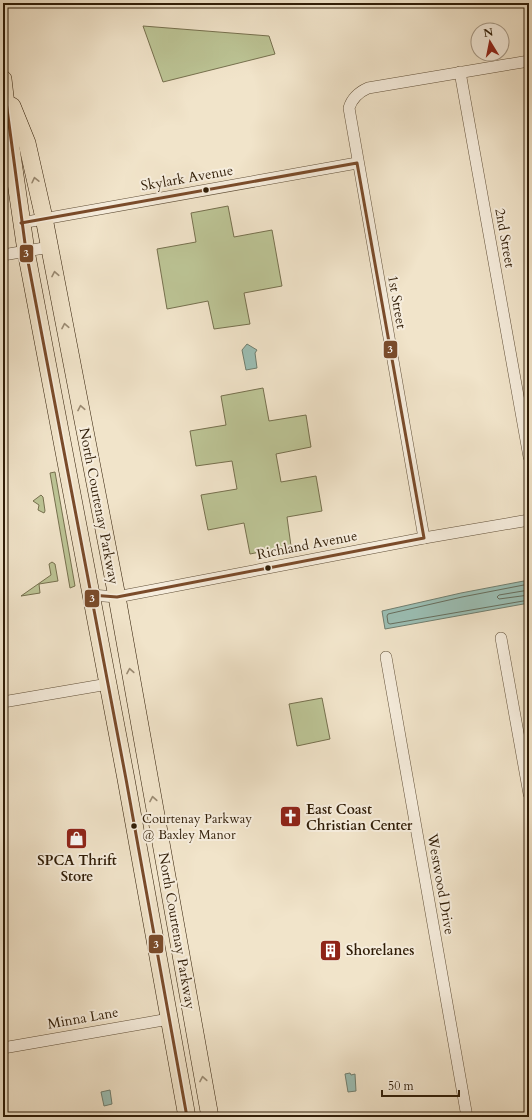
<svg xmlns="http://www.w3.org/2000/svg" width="532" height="1120" viewBox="0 0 532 1120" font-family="Cardo,serif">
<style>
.green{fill:#bcc495;stroke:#76704e}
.water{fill:#9bbfb5;stroke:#707e6f}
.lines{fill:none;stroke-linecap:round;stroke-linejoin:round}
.shore{stroke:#666e5e;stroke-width:1}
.street-casing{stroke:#604f38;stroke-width:12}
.primary-casing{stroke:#301d07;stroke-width:18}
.street{stroke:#f6eddd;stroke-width:11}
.primary{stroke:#f1e4ca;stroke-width:17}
.bus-1-casing{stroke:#f6eddd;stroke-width:6}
.bus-1{stroke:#7a4b2a;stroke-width:3}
.oneway{stroke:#9a8a72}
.bus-dot{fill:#301d07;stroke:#f6eddd;stroke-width:1.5}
.labels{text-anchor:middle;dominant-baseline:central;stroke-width:4;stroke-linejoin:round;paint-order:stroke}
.bus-label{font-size:13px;fill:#301d07;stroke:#f6eddd;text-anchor:start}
.street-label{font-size:14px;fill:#301d07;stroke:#f6eddd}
.poi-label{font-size:14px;font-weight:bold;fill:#301d07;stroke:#f6eddd;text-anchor:start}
.line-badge{stroke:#f6eddd;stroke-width:1.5}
.badge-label{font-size:11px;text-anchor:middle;font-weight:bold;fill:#fff}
</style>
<rect width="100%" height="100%" fill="#f1e4ca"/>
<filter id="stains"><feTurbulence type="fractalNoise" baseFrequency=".005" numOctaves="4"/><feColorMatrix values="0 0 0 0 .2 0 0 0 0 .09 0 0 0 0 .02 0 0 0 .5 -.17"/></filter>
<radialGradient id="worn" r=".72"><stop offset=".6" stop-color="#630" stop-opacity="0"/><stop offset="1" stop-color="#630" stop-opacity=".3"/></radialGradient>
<g class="green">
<polygon points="143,26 269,36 275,54 163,82"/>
<polygon points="228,206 234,237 272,230 282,286 244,293 250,324 214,329 208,301 167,309 157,249 196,242 191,213"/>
<polygon points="263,388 269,421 306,415 311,447 276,454 281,482 316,476 322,511 287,517 291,546 250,554 244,523 208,530 201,495 237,489 232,461 196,466 190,431 226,425 221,396"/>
<polygon points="55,472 75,586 70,588 50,473"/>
<polygon points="41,495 43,497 45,511 44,513 38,510 39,505 33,501"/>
<polygon points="52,562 55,564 58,581 39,584 40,593 21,596 51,575 49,564"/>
<polygon points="322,698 330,739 297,746 289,704"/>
</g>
<g class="water">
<polygon points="247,344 257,350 255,353 257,368 246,370 242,350"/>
<polygon points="529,580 529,603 385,629 382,611 461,593"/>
<polygon points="350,1073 351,1075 355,1074 356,1091 348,1092 345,1074"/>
<polygon points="110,1090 112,1104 104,1106 101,1092"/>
</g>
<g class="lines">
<g class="shore">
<polyline points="529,584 462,597 388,614 387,616 388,623 390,624 529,600"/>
<polyline points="529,590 499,595 497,597 499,599 529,595"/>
</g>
<defs>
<g id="street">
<polyline points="460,72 529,457"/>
<polyline points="21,223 357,163"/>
<polyline points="3,255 50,247"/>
<path d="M424 538 349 108C352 98 359 92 368 88L529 61"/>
<polyline points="91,595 117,597 424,538 529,520"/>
<polyline points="501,638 529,794"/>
<polyline points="386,657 467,1117"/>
<polyline points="3,702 108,684"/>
<polyline points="3,1048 169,1019"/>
</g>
<g id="primary">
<polyline points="3,79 11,148 26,251 126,779 187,1117"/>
<polyline points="12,106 27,143 44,218 117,597 210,1117"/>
</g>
</defs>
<use href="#street" class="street-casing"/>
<use href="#primary" class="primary-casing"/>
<use href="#street" class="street"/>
<use href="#primary" class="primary"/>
<defs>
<g id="bus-1">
<polyline points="3,79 26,251 126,779 187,1117"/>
<polyline points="21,223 357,163 424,538 117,597 91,595"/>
</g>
</defs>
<use href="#bus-1" class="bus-1-casing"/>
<use href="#bus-1" class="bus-1"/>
</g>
<defs><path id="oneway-chevron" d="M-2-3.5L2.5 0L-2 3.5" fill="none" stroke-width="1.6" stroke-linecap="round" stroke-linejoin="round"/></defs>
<g class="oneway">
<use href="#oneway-chevron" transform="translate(35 180) rotate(-103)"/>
<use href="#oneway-chevron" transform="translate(55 274) rotate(-101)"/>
<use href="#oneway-chevron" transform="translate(65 326) rotate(-101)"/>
<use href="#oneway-chevron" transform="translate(81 408) rotate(-101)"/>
<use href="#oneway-chevron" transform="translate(130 671) rotate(-100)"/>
<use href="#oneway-chevron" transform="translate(153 799) rotate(-100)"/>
<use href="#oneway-chevron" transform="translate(203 1079) rotate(-100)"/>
</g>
<defs>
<symbol id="church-square" viewBox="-11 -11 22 22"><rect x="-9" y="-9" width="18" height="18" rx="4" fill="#8f2418" stroke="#f6eddd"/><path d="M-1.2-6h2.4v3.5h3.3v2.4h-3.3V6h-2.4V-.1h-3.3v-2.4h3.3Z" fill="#fff"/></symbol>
<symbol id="shop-square" viewBox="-11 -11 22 22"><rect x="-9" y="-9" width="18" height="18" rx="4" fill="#8f2418" stroke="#f6eddd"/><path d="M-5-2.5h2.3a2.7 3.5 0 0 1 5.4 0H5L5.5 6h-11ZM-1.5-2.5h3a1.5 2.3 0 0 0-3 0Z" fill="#fff"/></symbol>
<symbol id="building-square" viewBox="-11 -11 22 22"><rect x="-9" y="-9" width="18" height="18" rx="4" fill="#8f2418" stroke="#f6eddd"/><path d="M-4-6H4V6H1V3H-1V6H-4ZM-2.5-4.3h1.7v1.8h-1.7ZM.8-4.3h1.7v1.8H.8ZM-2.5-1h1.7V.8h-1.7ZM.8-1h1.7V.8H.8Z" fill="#fff"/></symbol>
</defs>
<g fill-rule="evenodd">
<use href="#church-square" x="278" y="804" width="25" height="25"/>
<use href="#shop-square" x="64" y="826" width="25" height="25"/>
<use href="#building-square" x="318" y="938" width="25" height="25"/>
</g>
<g class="bus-dot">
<circle cx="206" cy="190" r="3.5"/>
<circle cx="268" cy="568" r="3.5"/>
<circle cx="134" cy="826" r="3.5"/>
</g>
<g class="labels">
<g class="bus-label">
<text x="142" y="819">Courtenay Parkway<tspan x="142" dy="16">@ Baxley Manor</tspan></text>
</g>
<g class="street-label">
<text transform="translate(187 178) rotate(-10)">Skylark Avenue</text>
<text transform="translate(505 238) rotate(80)">2nd Street</text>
<text transform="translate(397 302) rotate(80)">1st Street</text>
<text transform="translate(99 506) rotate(79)">North Courtenay Parkway</text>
<text transform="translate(307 545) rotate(-11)">Richland Avenue</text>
<text transform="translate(441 884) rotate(80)">Westwood Drive</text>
<text transform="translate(177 931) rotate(80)">North Courtenay Parkway</text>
<text transform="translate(83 1018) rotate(-10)">Minna Lane</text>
</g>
<g class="poi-label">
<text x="306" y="809">East Coast<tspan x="306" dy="16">Christian Center</tspan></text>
<text x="77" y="860" text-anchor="middle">SPCA Thrift<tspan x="77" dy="16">Store</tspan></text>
<text x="346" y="950">Shorelanes</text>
</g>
</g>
<g class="line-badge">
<rect x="19" y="244" width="15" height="19" rx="4" fill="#7a4b2a"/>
<rect x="383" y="340" width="15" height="19" rx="4" fill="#7a4b2a"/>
<rect x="84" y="589" width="16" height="19" rx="4" fill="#7a4b2a"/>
<rect x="148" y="934" width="16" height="20" rx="4" fill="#7a4b2a"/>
</g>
<g class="badge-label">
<text x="26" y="257">3</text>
<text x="390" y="353">3</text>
<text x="92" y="602">3</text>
<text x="156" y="948">3</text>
</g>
<rect width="532" height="1120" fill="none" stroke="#f1e4ca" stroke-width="16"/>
<rect x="4" y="4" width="524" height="1112" fill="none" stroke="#301d07" stroke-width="2"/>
<rect x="8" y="8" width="516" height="1104" fill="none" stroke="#301d07"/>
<g transform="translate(490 42) rotate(350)"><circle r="19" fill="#f6eddd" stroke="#a79a87"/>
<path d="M0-3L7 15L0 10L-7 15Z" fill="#8f2418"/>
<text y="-6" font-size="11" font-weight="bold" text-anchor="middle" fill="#301d07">N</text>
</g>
<path d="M382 1090v6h77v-6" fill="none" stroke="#301d07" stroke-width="2"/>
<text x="388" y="1090" font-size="12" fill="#301d07" stroke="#f6eddd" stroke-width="3" paint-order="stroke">50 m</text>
<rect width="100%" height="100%" filter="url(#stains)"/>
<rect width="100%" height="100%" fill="url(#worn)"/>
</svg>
